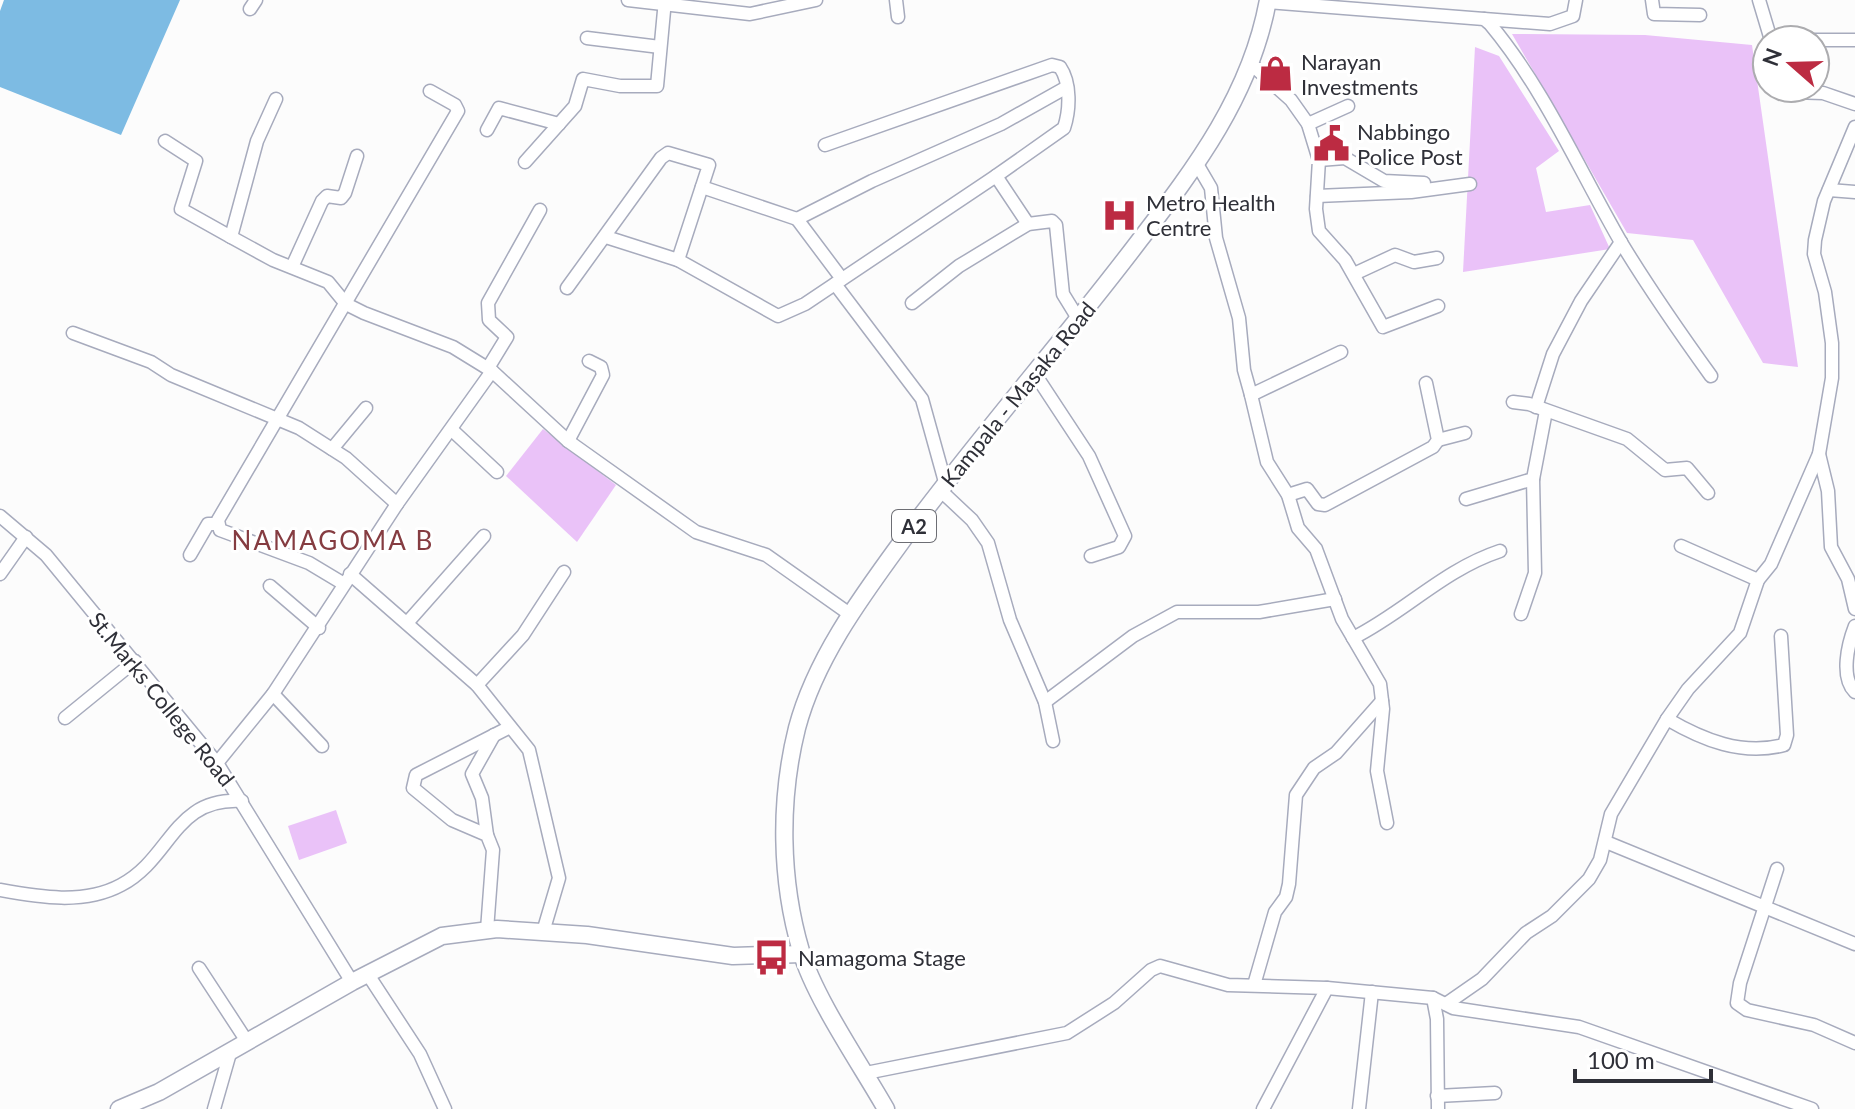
<svg xmlns="http://www.w3.org/2000/svg" width="1855" height="1109" viewBox="0 0 1855 1109" font-family="Lato,sans-serif">
<style>
.green{fill:#eac2f8}
.water{fill:#7dbbe3}
.lines{fill:none;stroke-linecap:round;stroke-linejoin:round}
.minor-casing{stroke:#a7abbd;stroke-width:15}
.major-casing{stroke:#a7abbd;stroke-width:19}
.minor{stroke:#fff;stroke-width:12}
.major{stroke:#fff;stroke-width:16}
.labels{text-anchor:middle;dominant-baseline:central;stroke-width:6;stroke-linejoin:round;paint-order:stroke}
.shield{fill:#fff;stroke:#6d6e74;stroke-width:2}
.shield-label{font-size:20px;font-weight:bold;fill:#2f3038}
.poi-label{font-size:22px;fill:#2f3038;stroke:#fff;text-anchor:start}
.street-label{font-size:22px;fill:#2f3038;stroke:#fff}
.quarter-label{font-size:26px;letter-spacing:2px;fill:#853c41;stroke:#fff}
</style>
<rect width="100%" height="100%" fill="#fcfcfc"/>
<g class="green">
<polygon points="1512,34 1645,35 1752,45 1798,367 1763,363 1693,240 1627,233"/>
<polygon points="1475,47 1499,56 1559,151 1536,168 1546,212 1590,205 1610,249 1463,272"/>
<polygon points="543,429 616,485 577,542 506,476"/>
<polygon points="336,810 347,843 299,860 288,826"/>
</g>
<polygon class="water" points="4,0 180,0 121,135 0,87 0,11"/>
<g class="lines">
<defs>
<g id="minor">
<polyline points="628,0 750,14 816,0"/>
<polyline points="896,0 898,17"/>
<polyline points="1652,0 1654,14 1700,15"/>
<polyline points="1759,0 1771,40"/>
<path d="M1268 2 1484 19 1490 24C1545 90 1579 170 1622 244 1650 290 1680 333 1711 376"/>
<polyline points="250,9 256,0"/>
<polyline points="1484,19 1550,24 1573,16 1576,0"/>
<polyline points="587,38 660,47"/>
<polyline points="1802,40 1855,40"/>
<polyline points="1250,63 1291,100 1308,124 1319,160 1316,209 1319,231 1345,260 1383,327 1438,306"/>
<polyline points="1790,88 1792,92 1823,93 1855,104"/>
<polyline points="276,99 257,141 231,237 273,260 328,282 346,304 364,313 453,347 492,371 568,441 696,532 766,555 851,615"/>
<polyline points="1308,124 1348,106"/>
<polyline points="487,130 499,108 559,124"/>
<polyline points="165,141 196,161 181,209 231,237"/>
<path d="M825 145 1052 65 1060 67C1071 83 1070 110 1064 128L996 176"/>
<polyline points="1319,160 1345,158 1384,181 1424,183"/>
<polyline points="525,162 575,106 583,79 620,86 657,86 665,0"/>
<polyline points="1197,164 1211,188 1216,238 1239,318 1244,370 1251,395 1341,352"/>
<polyline points="702,187 797,219"/>
<polyline points="1829,190 1855,192"/>
<polyline points="1317,196 1411,192 1470,184"/>
<polyline points="606,237 678,260 778,316 805,304 996,176 1028,224"/>
<polyline points="292,267 322,201 327,196 341,198 345,193 357,156"/>
<polyline points="1354,274 1395,255 1414,262 1437,258"/>
<polyline points="842,279 797,219 872,181 1001,124 1067,87"/>
<polyline points="835,284 922,399 945,482"/>
<polyline points="567,288 661,158 668,153 709,165 678,260"/>
<polyline points="912,303 959,266 1028,224 1052,221 1056,225 1063,294 1079,320"/>
<polyline points="73,333 151,362 171,375 299,428 346,458 397,504"/>
<polyline points="488,368 507,337 489,320 488,303 540,210"/>
<polyline points="1035,374 1089,456 1125,536 1119,547 1091,556"/>
<polyline points="1251,395 1267,462 1288,495 1298,528 1316,549 1342,619 1380,684 1383,709 1377,771 1387,823"/>
<polyline points="1513,402 1529,404 1627,439 1665,470 1687,468 1708,493"/>
<polyline points="1536,407 1553,354 1581,301 1621,242"/>
<polyline points="452,430 497,472"/>
<polyline points="1438,440 1465,433"/>
<polyline points="568,441 603,375 601,367 589,361"/>
<polyline points="332,449 366,408"/>
<polyline points="1819,454 1828,491 1831,547 1848,579 1855,609"/>
<polyline points="940,490 972,520 988,543 1010,620 1045,702 1053,741"/>
<polyline points="1288,495 1307,489 1318,504 1325,505 1433,447 1438,440 1426,383"/>
<polyline points="1466,499 1533,479 1546,411"/>
<polyline points="0,516 46,555 217,763 352,982"/>
<polyline points="1681,546 1758,580"/>
<polyline points="190,555 208,524 217,524"/>
<polyline points="0,574 26,537"/>
<polyline points="350,574 477,685 529,750 559,878 543,932"/>
<polyline points="344,584 309,563 220,530 218,520 458,111 455,105 430,91"/>
<polyline points="270,586 319,628"/>
<polyline points="1521,614 1535,573 1533,479"/>
<polyline points="407,623 484,536"/>
<path d="M1855 626C1848 644 1840 677 1855 692"/>
<path d="M1353 638C1405 612 1443 570 1500 551"/>
<polyline points="477,685 523,635 564,572"/>
<polyline points="273,694 322,746"/>
<polyline points="1045,702 1133,636 1177,612 1259,612 1335,599"/>
<polyline points="65,718 135,661"/>
<path d="M1667 719C1703 740 1742 756 1784 745L1787 735 1781 636"/>
<polyline points="217,763 273,694 397,504 492,371"/>
<polyline points="487,835 482,798 472,774 494,735"/>
<polyline points="1606,842 1855,944"/>
<polyline points="1777,869 1740,983 1737,1003 1747,1010 1814,1025 1855,1043"/>
<path d="M0 890C39 897 84 905 121 885 172 858 173 797 242 801"/>
<polyline points="487,930 493,850 487,835 452,820 413,788 416,775 510,727"/>
<polyline points="199,968 248,1043"/>
<polyline points="367,973 420,1054 445,1109"/>
<polyline points="1254,985 1275,912 1286,897 1289,884 1296,795 1314,768 1336,753 1382,701"/>
<polyline points="1433,998 1437,1019 1438,1109"/>
<polyline points="1446,1004 1482,979 1526,933 1552,916 1589,879 1600,860 1611,814 1667,719 1688,689 1740,633 1758,580 1771,564 1819,454 1832,378 1832,343 1825,292 1814,254 1815,240 1824,201 1855,127"/>
<polyline points="866,1073 1067,1033 1114,1003 1151,970 1160,966 1228,985 1327,988 1433,998 1453,1008 1579,1027 1812,1109"/>
<polyline points="1437,1096 1495,1093"/>
<polyline points="214,1109 230,1053"/>
<polyline points="1263,1109 1327,988"/>
<polyline points="1359,1109 1372,992"/>
</g>
<g id="major">
<polyline points="119,1109 159,1092 352,982 442,936 497,929 587,935 733,956 802,954"/>
<path d="M886 1109C861 1065 814 997 801 951 780 880 779 800 797 728 816 656 865 592 908 533 982 433 1064 340 1139 241 1196 167 1251 94 1268 0"/>
</g>
</defs>
<use href="#minor" class="minor-casing"/>
<use href="#major" class="major-casing"/>
<use href="#minor" class="minor"/>
<use href="#major" class="major"/>
</g>
<defs>
<symbol id="shop-bare" viewBox="-9 -9 18 18"><path d="M-5-2.5h2.3a2.7 3.5 0 0 1 5.4 0H5L5.5 6h-11ZM-1.5-2.5h3a1.5 2.3 0 0 0-3 0Z" fill="#bc2b42" stroke="#fff" stroke-width="2.5" paint-order="stroke"/></symbol>
<symbol id="civic-bare" viewBox="-9 -9 18 18"><path d="M-.6-6.5H3V-4.5H.6V-3L4-1V1h2V6H-6V1h2V-1L-.6-3ZM-1.2 2.5V6h2.4V2.5Z" fill="#bc2b42" stroke="#fff" stroke-width="2.5" paint-order="stroke"/></symbol>
<symbol id="hospital-bare" viewBox="-9 -9 18 18"><path d="M-5-5h3v3.5h4V-5h3V5h-3V1.5h-4V5h-3Z" fill="#bc2b42" stroke="#fff" stroke-width="2.5" paint-order="stroke"/></symbol>
<symbol id="bus-bare" viewBox="-9 -9 18 18"><path d="M-5-6H5V4H4V6H2V4H-2V6H-4V4H-5ZM-3.5-4V0h7V-4ZM-3.5 1.2v1.5H-2V1.2ZM2 1.2v1.5H3.5V1.2Z" fill="#bc2b42" stroke="#fff" stroke-width="2.5" paint-order="stroke"/></symbol>
</defs>
<g fill-rule="evenodd">
<use href="#shop-bare" x="1250" y="48" width="51" height="51"/>
<use href="#civic-bare" x="1306" y="118" width="51" height="51"/>
<use href="#hospital-bare" x="1094" y="190" width="51" height="51"/>
<use href="#bus-bare" x="746" y="932" width="51" height="51"/>
</g>
<g class="labels">
<rect class="shield" x="892" y="510" width="44" height="32" rx="6"/>
<g class="shield-label">
<text x="914" y="526">A2</text>
</g>
<g class="poi-label">
<text x="1301" y="61">Narayan<tspan x="1301" dy="25">Investments</tspan></text>
<text x="1357" y="131">Nabbingo<tspan x="1357" dy="25">Police Post</tspan></text>
<text x="1146" y="202">Metro Health<tspan x="1146" dy="25">Centre</tspan></text>
<text x="798" y="957">Namagoma Stage</text>
</g>
<g class="street-label">
<text transform="translate(1018 394) rotate(-51)">Kampala - Masaka Road</text>
<text transform="translate(162 699) rotate(51)">St.Marks College Road</text>
</g>
<g class="quarter-label">
<text x="333" y="540">NAMAGOMA B</text>
</g>
</g>
<g transform="translate(1791 64) rotate(290)"><circle r="38" fill="#ffffff" stroke="#acacaf" stroke-width="2"/>
<path d="M0-6L14 30L0 20L-14 30Z" fill="#bc2b42"/>
<text y="-12" font-size="22" font-weight="bold" text-anchor="middle" fill="#2f3038">N</text>
</g>
<path d="M1575 1069v12h136v-12" fill="none" stroke="#2f3038" stroke-width="4"/>
<text x="1587" y="1069" font-size="24" fill="#2f3038" stroke="#ffffff" stroke-width="6" paint-order="stroke">100 m</text>
</svg>
